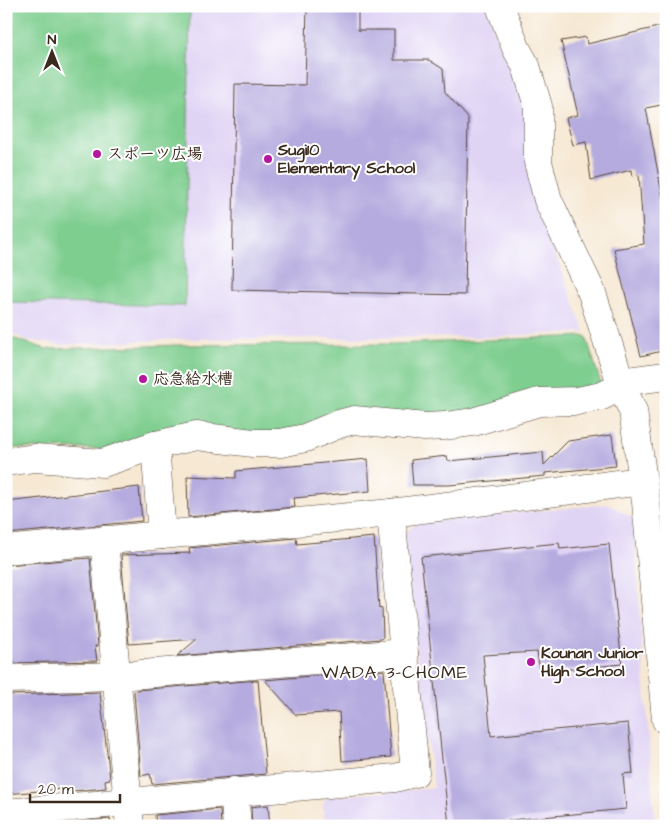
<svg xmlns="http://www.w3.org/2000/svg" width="672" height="832" viewBox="0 0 672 832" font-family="'Architects Daughter','Klee One',sans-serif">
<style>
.built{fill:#e0d4f4}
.green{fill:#7ece8f;stroke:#5c7c56}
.building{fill:#b5abdf}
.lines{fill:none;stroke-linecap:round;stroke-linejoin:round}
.minor-casing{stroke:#574639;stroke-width:29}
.minor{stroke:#fff;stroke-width:28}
.poi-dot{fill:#b5179e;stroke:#fff;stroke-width:2}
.labels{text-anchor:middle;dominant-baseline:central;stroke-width:4;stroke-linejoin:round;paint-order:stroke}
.poi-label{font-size:16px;font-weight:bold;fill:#3b2a1e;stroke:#fff;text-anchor:start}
.neighbourhood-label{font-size:18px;letter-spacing:1px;fill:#3b2a1e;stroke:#fff}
</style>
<rect width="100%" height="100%" fill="#fff"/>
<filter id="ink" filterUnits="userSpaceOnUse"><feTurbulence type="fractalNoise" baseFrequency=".02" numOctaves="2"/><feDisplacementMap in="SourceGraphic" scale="10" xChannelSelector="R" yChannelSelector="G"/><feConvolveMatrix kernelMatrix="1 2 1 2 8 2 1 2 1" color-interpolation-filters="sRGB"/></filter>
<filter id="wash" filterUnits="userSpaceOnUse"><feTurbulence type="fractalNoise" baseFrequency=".0096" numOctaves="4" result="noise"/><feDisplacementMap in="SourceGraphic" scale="20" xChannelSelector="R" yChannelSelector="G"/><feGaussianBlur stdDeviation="1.12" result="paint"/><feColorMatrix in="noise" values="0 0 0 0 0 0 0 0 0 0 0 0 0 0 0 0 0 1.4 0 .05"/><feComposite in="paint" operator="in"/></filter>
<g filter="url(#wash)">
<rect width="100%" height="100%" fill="#f6e8d3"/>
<g class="built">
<polygon points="6,6 489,6 491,22 502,49 517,74 524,99 531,191 585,332 491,337 179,339 61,345 27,340 6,331"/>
<polygon points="608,504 633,518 655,826 325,826 323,806 326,797 434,788 402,536 417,523"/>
</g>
<g class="green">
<polygon points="6,6 190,6 185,306 6,302"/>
<polygon points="6,336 46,349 179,345 393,344 586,336 601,384 458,416 103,449 6,448"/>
</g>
<g id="blocks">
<g class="building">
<polygon points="307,6 358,6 358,30 394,30 394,60 429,60 443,69 445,92 468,118 465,295 232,290 235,84 305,85"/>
<polygon points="666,25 666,104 646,108 665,211 666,350 641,356 614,249 644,244 639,175 632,176 631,170 591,180 586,142 573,145 566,118 578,115 561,41 586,37 587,44"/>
<polygon points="612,435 616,466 545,473 545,476 449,485 413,485 411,460 447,456 448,461 543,452 544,465 568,441"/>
<polygon points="368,459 370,491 294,498 295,507 188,517 187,476 236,478 236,471"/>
<polygon points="139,487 142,521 6,534 6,502"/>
<polygon points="374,537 379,609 382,608 383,637 381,639 177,656 197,639 129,644 121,555 190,553 189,548 296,538 297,544"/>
<polygon points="559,543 560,549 609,544 622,664 540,672 537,652 483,655 491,736 628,723 633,773 623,774 626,809 449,826 421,557"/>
<polygon points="90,558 98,646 95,646 97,661 8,663 6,565"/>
<polygon points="384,670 391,757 342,761 339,712 296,715 265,680"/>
<polygon points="258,680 266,774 152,784 150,774 141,776 134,692 136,690"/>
<polygon points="100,692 110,779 105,780 106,788 73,791 73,788 6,794 6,697 10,697 10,695"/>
<polygon points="268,805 270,826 252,826 251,807"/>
<polygon points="220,809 221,826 156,826 155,815"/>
<polygon points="110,819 111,826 78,826 77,822"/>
</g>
</g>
</g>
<g filter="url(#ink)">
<use href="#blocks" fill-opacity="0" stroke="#574639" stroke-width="1"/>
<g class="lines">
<defs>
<g id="minor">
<polyline points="500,6 516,48 526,66 538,106 538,162 548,200 592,293 622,387 633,411 646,502 666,720"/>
<polyline points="155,445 162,535"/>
<polyline points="6,462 35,458 103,463 152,446 196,436 253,443 281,443 305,438 339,424 354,420 425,427 445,426 473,422 539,402 577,401 602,396 635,380 666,376"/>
<polyline points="104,540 130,826"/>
<polyline points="6,550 391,513 642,481"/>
<polyline points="6,679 118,676 404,653"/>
<polyline points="234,791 237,826"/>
<polyline points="6,813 395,778 415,773 391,513"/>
</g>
</defs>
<use href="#minor" class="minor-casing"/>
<use href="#minor" class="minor"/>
</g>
</g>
<g class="poi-dot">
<circle cx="97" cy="154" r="5"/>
<circle cx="268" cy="159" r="5"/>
<circle cx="143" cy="379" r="5"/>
<circle cx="531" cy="662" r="5"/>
</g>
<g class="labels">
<g class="poi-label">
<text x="278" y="150">Sugi10<tspan x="278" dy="18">Elementary School</tspan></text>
<text x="107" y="154">スポーツ広場</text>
<text x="153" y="379">応急給水槽</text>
<text x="541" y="653">Kounan Junior<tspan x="541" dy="18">High School</tspan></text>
</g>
<g class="neighbourhood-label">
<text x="395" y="672">WADA 3-CHOME</text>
</g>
</g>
<rect width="672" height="832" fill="none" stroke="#fff" stroke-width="25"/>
<g transform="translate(52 52)" stroke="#ffffff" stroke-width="4" paint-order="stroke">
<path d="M0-4L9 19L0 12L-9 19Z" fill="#3b2a1e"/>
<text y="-8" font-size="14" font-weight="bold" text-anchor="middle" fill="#3b2a1e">N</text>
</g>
<path d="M30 794v8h90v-8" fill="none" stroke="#3b2a1e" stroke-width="2.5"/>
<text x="38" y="794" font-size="15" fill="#3b2a1e" stroke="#ffffff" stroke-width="4" paint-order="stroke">20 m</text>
</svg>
